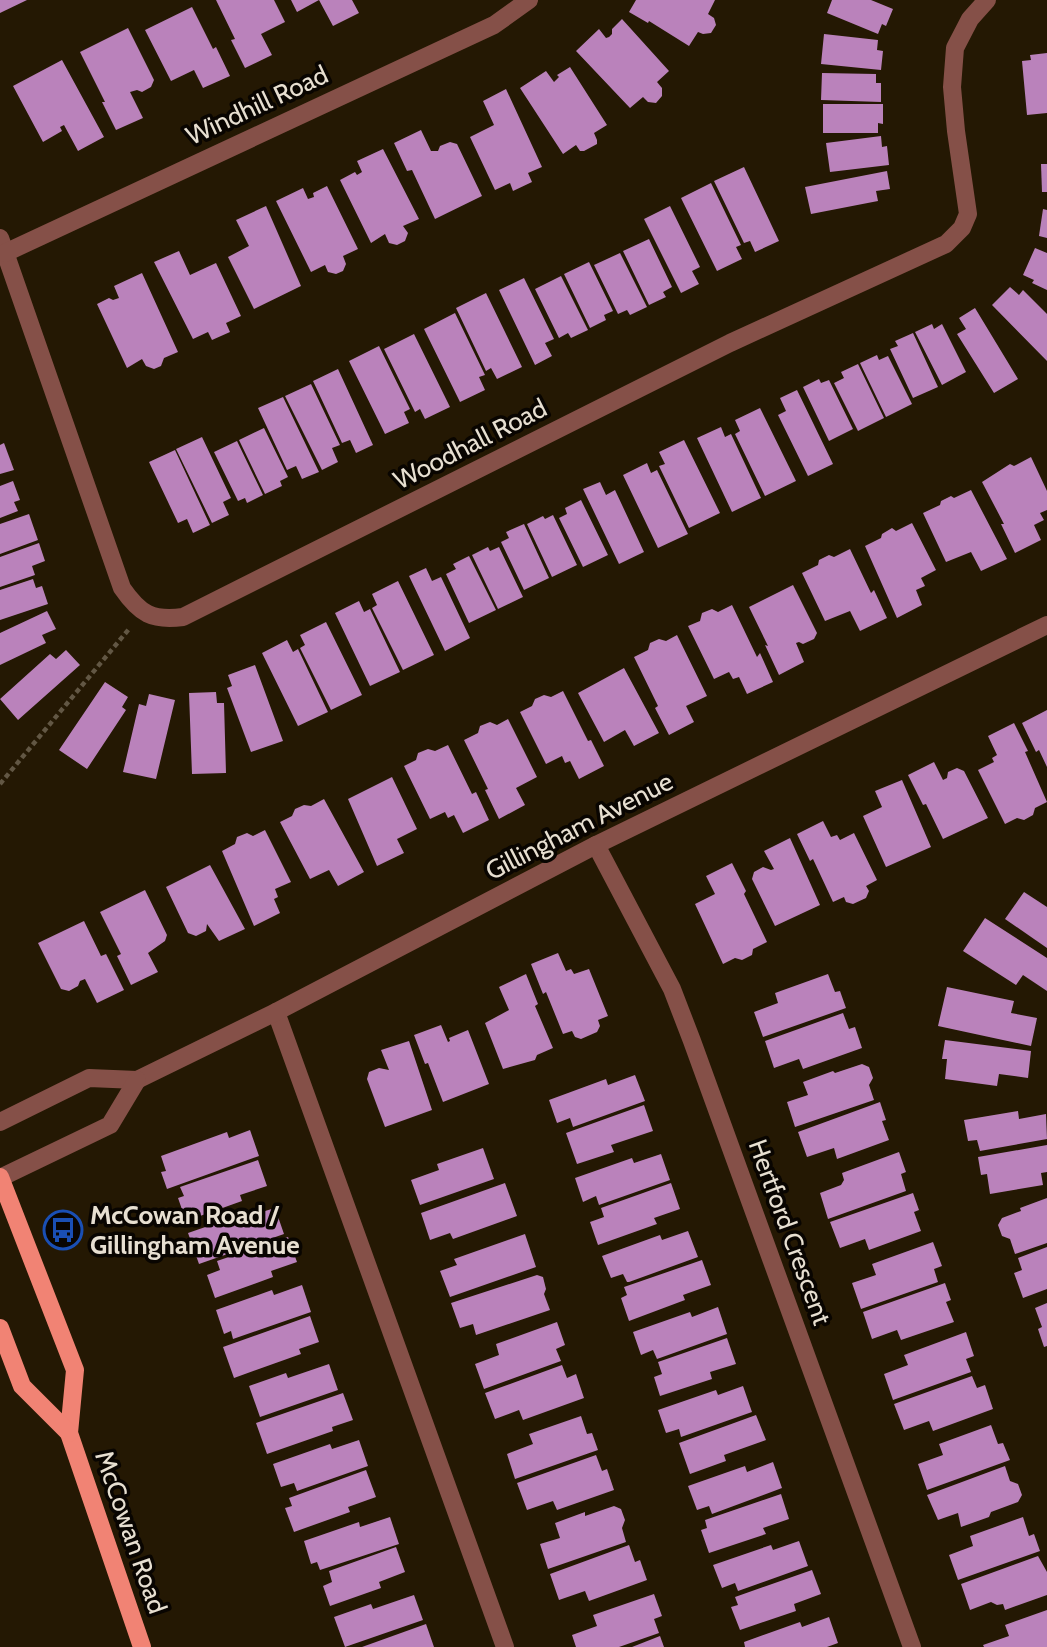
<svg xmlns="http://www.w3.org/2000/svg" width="1047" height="1647" viewBox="0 0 1047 1647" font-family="Cabin,sans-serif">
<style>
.building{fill:#ba82bb}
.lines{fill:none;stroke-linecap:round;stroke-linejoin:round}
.path{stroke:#625744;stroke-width:4.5;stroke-dasharray:5 3.5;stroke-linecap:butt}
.minor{stroke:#855048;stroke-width:18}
.major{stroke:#f18374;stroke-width:18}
.labels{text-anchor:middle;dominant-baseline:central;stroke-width:7;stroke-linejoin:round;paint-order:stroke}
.street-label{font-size:26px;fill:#e7dfd1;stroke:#090501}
.poi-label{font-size:26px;font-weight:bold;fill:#e7dfd1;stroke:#090501;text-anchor:start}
</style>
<rect width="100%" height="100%" fill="#241803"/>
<g class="building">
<polygon points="0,0 27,0 0,13"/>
<polygon points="216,0 274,0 285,22 261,34 272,55 245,68 231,40 235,39"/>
<polygon points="291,0 352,0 359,13 333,26 319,0 297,12"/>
<polygon points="636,0 715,0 708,14 714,18 716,25 711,33 703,34 698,32 689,46 649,21 648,23 629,12"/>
<polygon points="832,0 871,0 893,9 886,26 882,24 878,34 827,13"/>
<polygon points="192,7 213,49 216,47 230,76 203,88 194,70 171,81 145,30"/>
<polygon points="622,19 669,71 657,82 662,88 662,96 656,103 648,102 643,97 630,108 576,51 599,29 606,38 609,37 612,34 612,29"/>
<polygon points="128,28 154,80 151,87 142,92 137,90 130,92 143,118 116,130 102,102 105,102 80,52"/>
<polygon points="824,34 878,40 877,50 883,51 881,70 821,64"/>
<polygon points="1047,53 1047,113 1027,115 1022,61 1031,60 1030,55"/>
<polygon points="62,60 104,137 78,151 64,125 60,127 62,131 43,142 13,86"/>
<polygon points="570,67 607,125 594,133 597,140 597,144 584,151 580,151 576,145 563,154 520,88 546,71 554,82 559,77 557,75"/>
<polygon points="822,73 876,74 876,83 881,83 881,102 821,100"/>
<polygon points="506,89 542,167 528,173 532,182 513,191 510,183 495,190 470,137 494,125 483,101"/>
<polygon points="823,104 883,104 883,124 878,123 878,133 823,133"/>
<polygon points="421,130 431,151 438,151 440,146 450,142 457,144 482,196 435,219 412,170 407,171 394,143"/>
<polygon points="881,136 882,147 887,146 889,165 830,172 826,143"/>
<polygon points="383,149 419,219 403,226 408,233 405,241 397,245 389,243 385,234 371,243 340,180 355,172 357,175 362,172 357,161"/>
<polygon points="1041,164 1047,164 1047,192 1042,192"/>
<polygon points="744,167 779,241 755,252 750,241 744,243 714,181"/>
<polygon points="887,171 890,189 876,191 878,201 811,214 805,187"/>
<polygon points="711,183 741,245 736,247 742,259 717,271 681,198"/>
<polygon points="327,186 358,249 343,256 346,264 343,271 336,274 328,272 325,265 311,272 276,201 303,188 308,199 314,197 313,193"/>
<polygon points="266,206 301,286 254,309 228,257 249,246 236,220"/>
<polygon points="670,206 700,267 692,271 699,284 681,293 644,219"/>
<polygon points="1043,209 1047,210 1047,238 1039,236"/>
<polygon points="649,239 672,287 663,292 666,297 649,305 623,251"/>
<polygon points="1035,248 1047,253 1047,290 1032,283 1034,280 1023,275"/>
<polygon points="179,251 190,275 216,263 241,316 226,323 230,332 212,340 208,332 193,339 154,262"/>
<polygon points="620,253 647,307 630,315 627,310 618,314 594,265"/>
<polygon points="589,262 613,311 604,315 606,320 590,328 564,274"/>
<polygon points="142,273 178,352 164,358 161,366 154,369 146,366 142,359 127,368 97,304 109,298 113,300 119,298 114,286"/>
<polygon points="561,276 588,330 571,338 568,333 559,338 535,289"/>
<polygon points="524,278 554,339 545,343 552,356 535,365 499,290"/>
<polygon points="1010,287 1019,295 1023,290 1047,314 1047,361 992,305"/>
<polygon points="486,293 522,367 497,379 491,368 486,371 456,308"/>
<polygon points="975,308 1018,379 994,393 957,334 966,329 959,318"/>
<polygon points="455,313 485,375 479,377 485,390 460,402 424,329"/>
<polygon points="932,324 934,329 942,324 966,372 942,385 915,332"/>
<polygon points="913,333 938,387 913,398 890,349 898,346 895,341"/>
<polygon points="414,334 450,407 425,419 420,409 415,412 384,349"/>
<polygon points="379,346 410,409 404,412 409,423 385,434 349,361"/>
<polygon points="877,355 879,360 888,356 912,404 886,417 860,363"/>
<polygon points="858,364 884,418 858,431 834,383 844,378 841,372"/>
<polygon points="338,369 373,445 356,453 350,440 342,443 313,381"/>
<polygon points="819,379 821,383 829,380 853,429 829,441 803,387"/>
<polygon points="311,384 340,445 332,448 338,462 322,470 285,396"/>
<polygon points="797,390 833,464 808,476 778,415 786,411 780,398"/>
<polygon points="283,397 319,472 302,479 296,466 287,470 258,408"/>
<polygon points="760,408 796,481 765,496 735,434 740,431 735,420"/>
<polygon points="721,427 725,437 731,434 761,498 732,512 697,438"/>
<polygon points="264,428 288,477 280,481 282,486 265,494 239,440"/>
<polygon points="202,437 231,498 223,502 229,515 212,523 176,449"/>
<polygon points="684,440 720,513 689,528 659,466 665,464 659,452"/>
<polygon points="237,441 263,495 247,503 245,498 238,501 214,452"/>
<polygon points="4,443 14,470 0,474 0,445"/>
<polygon points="175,450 210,525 193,533 187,519 178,523 149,462"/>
<polygon points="1031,457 1047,491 1047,510 1040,513 1044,520 1034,525 1041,540 1015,553 1001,524 1004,524 982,482 1010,464 1014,466"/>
<polygon points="647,463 651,473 657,470 688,534 658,548 623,475"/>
<polygon points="13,481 20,500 14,502 18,511 0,518 0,486"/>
<polygon points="600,482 606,495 615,490 644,552 619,564 583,489"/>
<polygon points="971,490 1007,559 981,571 971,552 946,562 923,513 940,505 941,501 951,496 954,498"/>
<polygon points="581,500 608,555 583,567 559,518 567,514 565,508"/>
<polygon points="29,514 38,540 0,554 0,524"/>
<polygon points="553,515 577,565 552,577 527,524 543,516 545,519"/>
<polygon points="912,523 936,570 921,578 925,586 916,590 922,605 897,618 865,546 881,538 882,534 892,528 896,531"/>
<polygon points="524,524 549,578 524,590 501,542 509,538 506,532"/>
<polygon points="39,543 45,561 32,566 35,575 0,587 0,557"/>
<polygon points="488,547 490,551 499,547 523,597 498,609 472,555"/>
<polygon points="850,549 871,593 874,590 887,618 860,631 850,611 825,621 802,573 818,565 819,560 829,555 834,557"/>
<polygon points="469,556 496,610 469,623 446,574 456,569 453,564"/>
<polygon points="426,568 432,581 441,577 470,638 445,651 409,576"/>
<polygon points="33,579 36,588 42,586 48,604 0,620 0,590"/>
<polygon points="398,581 434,655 403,670 372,608 377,605 372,594"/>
<polygon points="793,585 817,633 814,639 803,644 799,642 796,643 804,662 779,675 765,645 768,646 749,607"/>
<polygon points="359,601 364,612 370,609 400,672 370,686 335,613"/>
<polygon points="732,605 757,657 760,653 773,682 747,694 739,677 733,679 729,672 714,679 688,626 700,621 702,613 712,609 718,612"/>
<polygon points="47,611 56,629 42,635 46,643 0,665 0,633"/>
<polygon points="326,622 362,695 331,710 300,648 305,645 300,635"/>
<polygon points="677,635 707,696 686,706 694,722 669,735 655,708 658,706 634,657 648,650 650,643 659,639 666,641"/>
<polygon points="287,640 293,652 298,649 328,712 298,726 262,653"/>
<polygon points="66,650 80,665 18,720 0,699 50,654 56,659"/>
<polygon points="255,665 283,741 251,752 227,688 232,686 228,675"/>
<polygon points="624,668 659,733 634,746 625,730 604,742 578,693"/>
<polygon points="105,682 128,697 122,707 126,710 87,769 59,750"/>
<polygon points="563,691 588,741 591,740 604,766 579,779 570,761 565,763 562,756 546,764 520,712 532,706 535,699 544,695 551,697"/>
<polygon points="216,692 217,703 224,703 226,773 192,774 189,693"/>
<polygon points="149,694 175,700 156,779 123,772 139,704 146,706"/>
<polygon points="1047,710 1047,767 1039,750 1036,752 1022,723"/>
<polygon points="508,719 537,777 516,788 525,805 499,819 485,790 488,789 464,740 478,733 480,726 490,722 497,725"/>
<polygon points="1014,723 1028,751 1025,752 1047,802 1035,808 1033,815 1024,820 1017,818 1005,824 978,770 994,762 992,758 997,755 988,736"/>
<polygon points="448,745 472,794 476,792 489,820 463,833 454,815 448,818 445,812 430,819 404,766 416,760 418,753 428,749 435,751"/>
<polygon points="934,762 943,780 947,778 948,772 957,768 964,771 988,818 943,839 926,804 923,805 908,775"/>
<polygon points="392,777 417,829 397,839 404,853 377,866 348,799"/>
<polygon points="902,780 931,847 886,867 863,816 882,807 875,791"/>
<polygon points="324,799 364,872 338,886 329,870 310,879 280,822 292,816 295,809 304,805 311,806"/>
<polygon points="823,821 831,837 837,835 840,840 854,833 877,880 866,886 869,891 866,898 853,904 846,902 844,897 833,902 813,859 810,861 797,834"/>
<polygon points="265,830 291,882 275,889 278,897 274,899 280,913 254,926 222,851 235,844 237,837 247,833 253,836"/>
<polygon points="790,838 820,905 775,926 752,879 754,872 763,867 771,870 774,869 764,851"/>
<polygon points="732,863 746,891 744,894 767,942 753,949 752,955 742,960 735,958 723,964 695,904 715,894 706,876"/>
<polygon points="210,865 245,929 219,941 207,924 206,931 196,936 188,933 166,887"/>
<polygon points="145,890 167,935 165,941 148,953 158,972 131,985 117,956 121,954 100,912"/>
<polygon points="1024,892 1047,907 1047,948 1005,919"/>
<polygon points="985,918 1047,958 1047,991 1023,975 1016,985 963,951"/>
<polygon points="84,921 101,956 106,954 124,990 97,1003 85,979 80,981 78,986 69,991 61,989 38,943"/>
<polygon points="558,953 566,971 571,969 574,974 589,969 608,1016 598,1020 600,1026 597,1032 581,1039 575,1037 572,1031 563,1034 546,992 543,994 531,964"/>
<polygon points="526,974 538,1004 535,1006 553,1048 537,1055 535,1060 503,1069 485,1023 509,1010 499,987"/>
<polygon points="828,974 835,992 840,991 846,1008 763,1037 754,1012 778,1003 775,993"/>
<polygon points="947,987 1014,1001 1011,1013 1037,1018 1031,1046 938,1026"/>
<polygon points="843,1013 849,1029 855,1027 862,1048 803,1069 799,1059 774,1068 765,1041"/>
<polygon points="441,1025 448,1042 450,1041 449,1038 468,1030 489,1084 443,1102 428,1063 425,1064 414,1035"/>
<polygon points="945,1040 1031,1051 1028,1078 999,1074 997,1086 945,1079 947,1059 942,1059"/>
<polygon points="409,1041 432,1110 385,1127 367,1079 369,1072 379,1068 389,1070 381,1050"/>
<polygon points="862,1064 869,1067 873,1078 869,1085 874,1100 795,1127 787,1102 808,1095 803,1082 833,1071 835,1073"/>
<polygon points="635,1075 645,1101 573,1127 570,1118 557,1123 549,1100 606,1079 608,1085"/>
<polygon points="880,1102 886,1120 882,1121 889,1140 837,1159 834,1148 807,1157 798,1132"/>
<polygon points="644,1105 653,1131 611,1145 614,1152 577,1164 566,1133"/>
<polygon points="1018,1111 1019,1119 1046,1114 1047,1139 980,1151 977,1140 968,1141 964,1120"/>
<polygon points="250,1130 259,1156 167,1189 161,1172 166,1171 161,1156 227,1132 229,1138"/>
<polygon points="1047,1145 1047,1172 1041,1173 1043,1185 990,1194 987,1174 981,1175 978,1157"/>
<polygon points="483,1148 494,1179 420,1205 411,1180 439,1170 437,1164"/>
<polygon points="899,1152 906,1172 901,1174 906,1191 828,1219 820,1193 841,1185 844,1180 842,1173"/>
<polygon points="661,1154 670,1180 599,1205 596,1196 583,1202 575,1178 632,1158 634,1163"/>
<polygon points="258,1160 267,1186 240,1195 242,1201 186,1221 178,1198 184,1196 180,1187"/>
<polygon points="505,1183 517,1216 453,1239 450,1233 430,1240 421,1213"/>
<polygon points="671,1183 680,1209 654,1218 657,1224 598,1245 590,1222 604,1217 601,1208"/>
<polygon points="913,1193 919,1210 914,1212 921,1231 869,1250 865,1239 840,1248 830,1222"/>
<polygon points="1047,1198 1047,1243 1015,1254 1010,1239 1002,1236 998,1225 1002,1218 1021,1211 1020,1208"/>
<polygon points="263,1207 265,1211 275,1208 284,1234 199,1264 188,1233"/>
<polygon points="688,1231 698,1257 629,1282 627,1282 623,1274 611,1278 602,1256 660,1235 662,1240"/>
<polygon points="525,1234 536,1267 450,1297 440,1271 457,1265 454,1259"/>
<polygon points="288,1237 297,1262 271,1271 273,1277 215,1298 207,1275 220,1270 217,1261"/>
<polygon points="933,1242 942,1266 934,1269 938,1282 861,1309 852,1283 876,1275 872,1264"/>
<polygon points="1047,1247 1047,1289 1023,1298 1014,1273 1022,1270 1018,1258"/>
<polygon points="702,1260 711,1285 683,1295 685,1300 629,1321 621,1298 627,1295 624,1287"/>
<polygon points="537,1275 543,1277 546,1289 544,1294 550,1310 476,1335 473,1324 460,1328 451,1303"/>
<polygon points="945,1283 951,1300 946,1302 954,1322 901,1340 897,1330 872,1339 863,1312"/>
<polygon points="302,1285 311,1312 233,1339 231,1331 224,1334 216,1310 272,1290 274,1295"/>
<polygon points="1047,1303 1047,1346 1044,1347 1038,1329 1042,1327 1035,1308"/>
<polygon points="718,1307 727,1334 657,1359 653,1350 641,1355 633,1332 690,1312 692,1317"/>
<polygon points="310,1316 319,1342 299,1349 301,1354 234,1378 223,1347"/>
<polygon points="557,1322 565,1345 556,1349 561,1361 484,1389 475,1364 499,1355 496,1344"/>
<polygon points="966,1332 974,1356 966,1359 971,1372 893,1400 884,1374 908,1365 904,1355"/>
<polygon points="727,1338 736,1364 710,1372 712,1379 660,1396 654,1377 662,1374 658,1362"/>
<polygon points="329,1364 338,1390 260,1417 249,1386 286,1373 288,1378"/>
<polygon points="562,1365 567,1378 576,1374 584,1398 523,1420 519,1410 495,1419 485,1393"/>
<polygon points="972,1376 977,1388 985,1385 993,1409 933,1431 929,1421 904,1430 894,1404"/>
<polygon points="743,1386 752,1412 681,1437 679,1429 666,1433 658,1410 716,1390 718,1395"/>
<polygon points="343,1393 353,1420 332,1427 333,1431 267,1454 256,1423"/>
<polygon points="756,1415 766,1440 724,1455 726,1461 690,1474 679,1443"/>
<polygon points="581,1416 587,1434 592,1433 598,1450 515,1479 507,1454 533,1444 529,1434"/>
<polygon points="991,1425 998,1444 1003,1443 1010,1460 927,1490 918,1464 943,1455 939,1444"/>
<polygon points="359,1440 368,1466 297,1491 294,1483 281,1487 273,1464 330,1444 332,1449"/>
<polygon points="596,1455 602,1471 607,1469 614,1490 557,1510 553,1501 527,1510 517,1483"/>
<polygon points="773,1462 782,1488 712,1514 709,1506 697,1510 688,1486 745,1466 747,1472"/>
<polygon points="1005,1466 1010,1481 1018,1484 1022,1495 1018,1502 991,1512 989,1517 961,1527 958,1513 938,1520 927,1495"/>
<polygon points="366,1470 376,1497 348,1507 350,1512 294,1532 285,1508 292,1506 289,1498"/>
<polygon points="781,1494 789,1519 763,1528 766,1534 709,1553 701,1530 707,1528 705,1520"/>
<polygon points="614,1506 621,1509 625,1520 622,1528 626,1542 548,1569 540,1544 560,1538 555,1523 585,1512 585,1516"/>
<polygon points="390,1517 399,1544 320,1570 317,1562 311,1564 304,1541 359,1522 360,1527"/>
<polygon points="1023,1517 1029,1536 1034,1534 1040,1551 958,1580 949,1555 973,1546 970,1536"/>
<polygon points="799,1541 808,1566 738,1591 735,1583 722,1588 713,1565 771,1545 773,1550"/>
<polygon points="629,1545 635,1562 640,1560 647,1580 589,1601 585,1591 559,1600 550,1574"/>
<polygon points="396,1547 405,1572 379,1582 381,1588 330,1606 323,1586 332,1582 329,1571"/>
<polygon points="1038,1556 1047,1572 1047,1595 1005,1610 1003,1604 997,1605 991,1602 970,1610 961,1584"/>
<polygon points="812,1570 821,1594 794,1604 796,1611 740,1630 731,1607 738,1605 735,1597"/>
<polygon points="654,1594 662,1616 654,1619 659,1633 619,1647 576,1647 572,1635 597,1626 593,1615"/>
<polygon points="414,1595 423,1620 345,1647 334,1617 371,1604 373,1609"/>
<polygon points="1047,1610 1047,1647 984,1647 983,1645 1009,1636 1005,1625"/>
<polygon points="829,1617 838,1643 827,1647 745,1647 744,1642 800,1622 802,1627"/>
<polygon points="426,1624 434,1647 362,1647"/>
<polygon points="660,1636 664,1647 632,1647"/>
</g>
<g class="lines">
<polyline class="path" points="0,784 129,629"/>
<g class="minor">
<path d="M0 238 122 588C140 614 152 621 183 617L730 343 946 244 962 228 968 214 956 131 952 87 955 48 970 19 987 0"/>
<polyline points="5,253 494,25 529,0"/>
<polyline points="596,845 672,989 692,1041 912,1647"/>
<polyline points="276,1012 505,1647"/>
<polyline points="0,1122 89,1078 137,1080 276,1012 596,845 1047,625"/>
<polyline points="0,1178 110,1125 137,1080"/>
</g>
<g class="major">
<polyline points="0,1177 75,1370 69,1433 142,1647"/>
<polyline points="0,1328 22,1386 69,1433"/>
</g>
</g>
<defs>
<symbol id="bus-ring" viewBox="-11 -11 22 22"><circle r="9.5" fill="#090501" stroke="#1a4fb4" stroke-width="1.5"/><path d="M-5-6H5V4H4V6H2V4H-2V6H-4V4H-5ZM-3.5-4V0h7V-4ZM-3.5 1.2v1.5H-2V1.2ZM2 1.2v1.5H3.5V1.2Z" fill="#1a4fb4"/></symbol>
</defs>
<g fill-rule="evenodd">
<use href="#bus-ring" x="41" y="1208" width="44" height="44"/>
</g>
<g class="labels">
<g class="street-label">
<text transform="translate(257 105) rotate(-25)">Windhill Road</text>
<text transform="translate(470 444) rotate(-27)">Woodhall Road</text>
<text transform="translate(579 826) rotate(-27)">Gillingham Avenue</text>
<text transform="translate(790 1232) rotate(70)">Hertford Crescent</text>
<text transform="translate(131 1532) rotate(71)">McCowan Road</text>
</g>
<g class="poi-label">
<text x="90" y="1215">McCowan Road /<tspan x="90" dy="30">Gillingham Avenue</tspan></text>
</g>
</g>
</svg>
